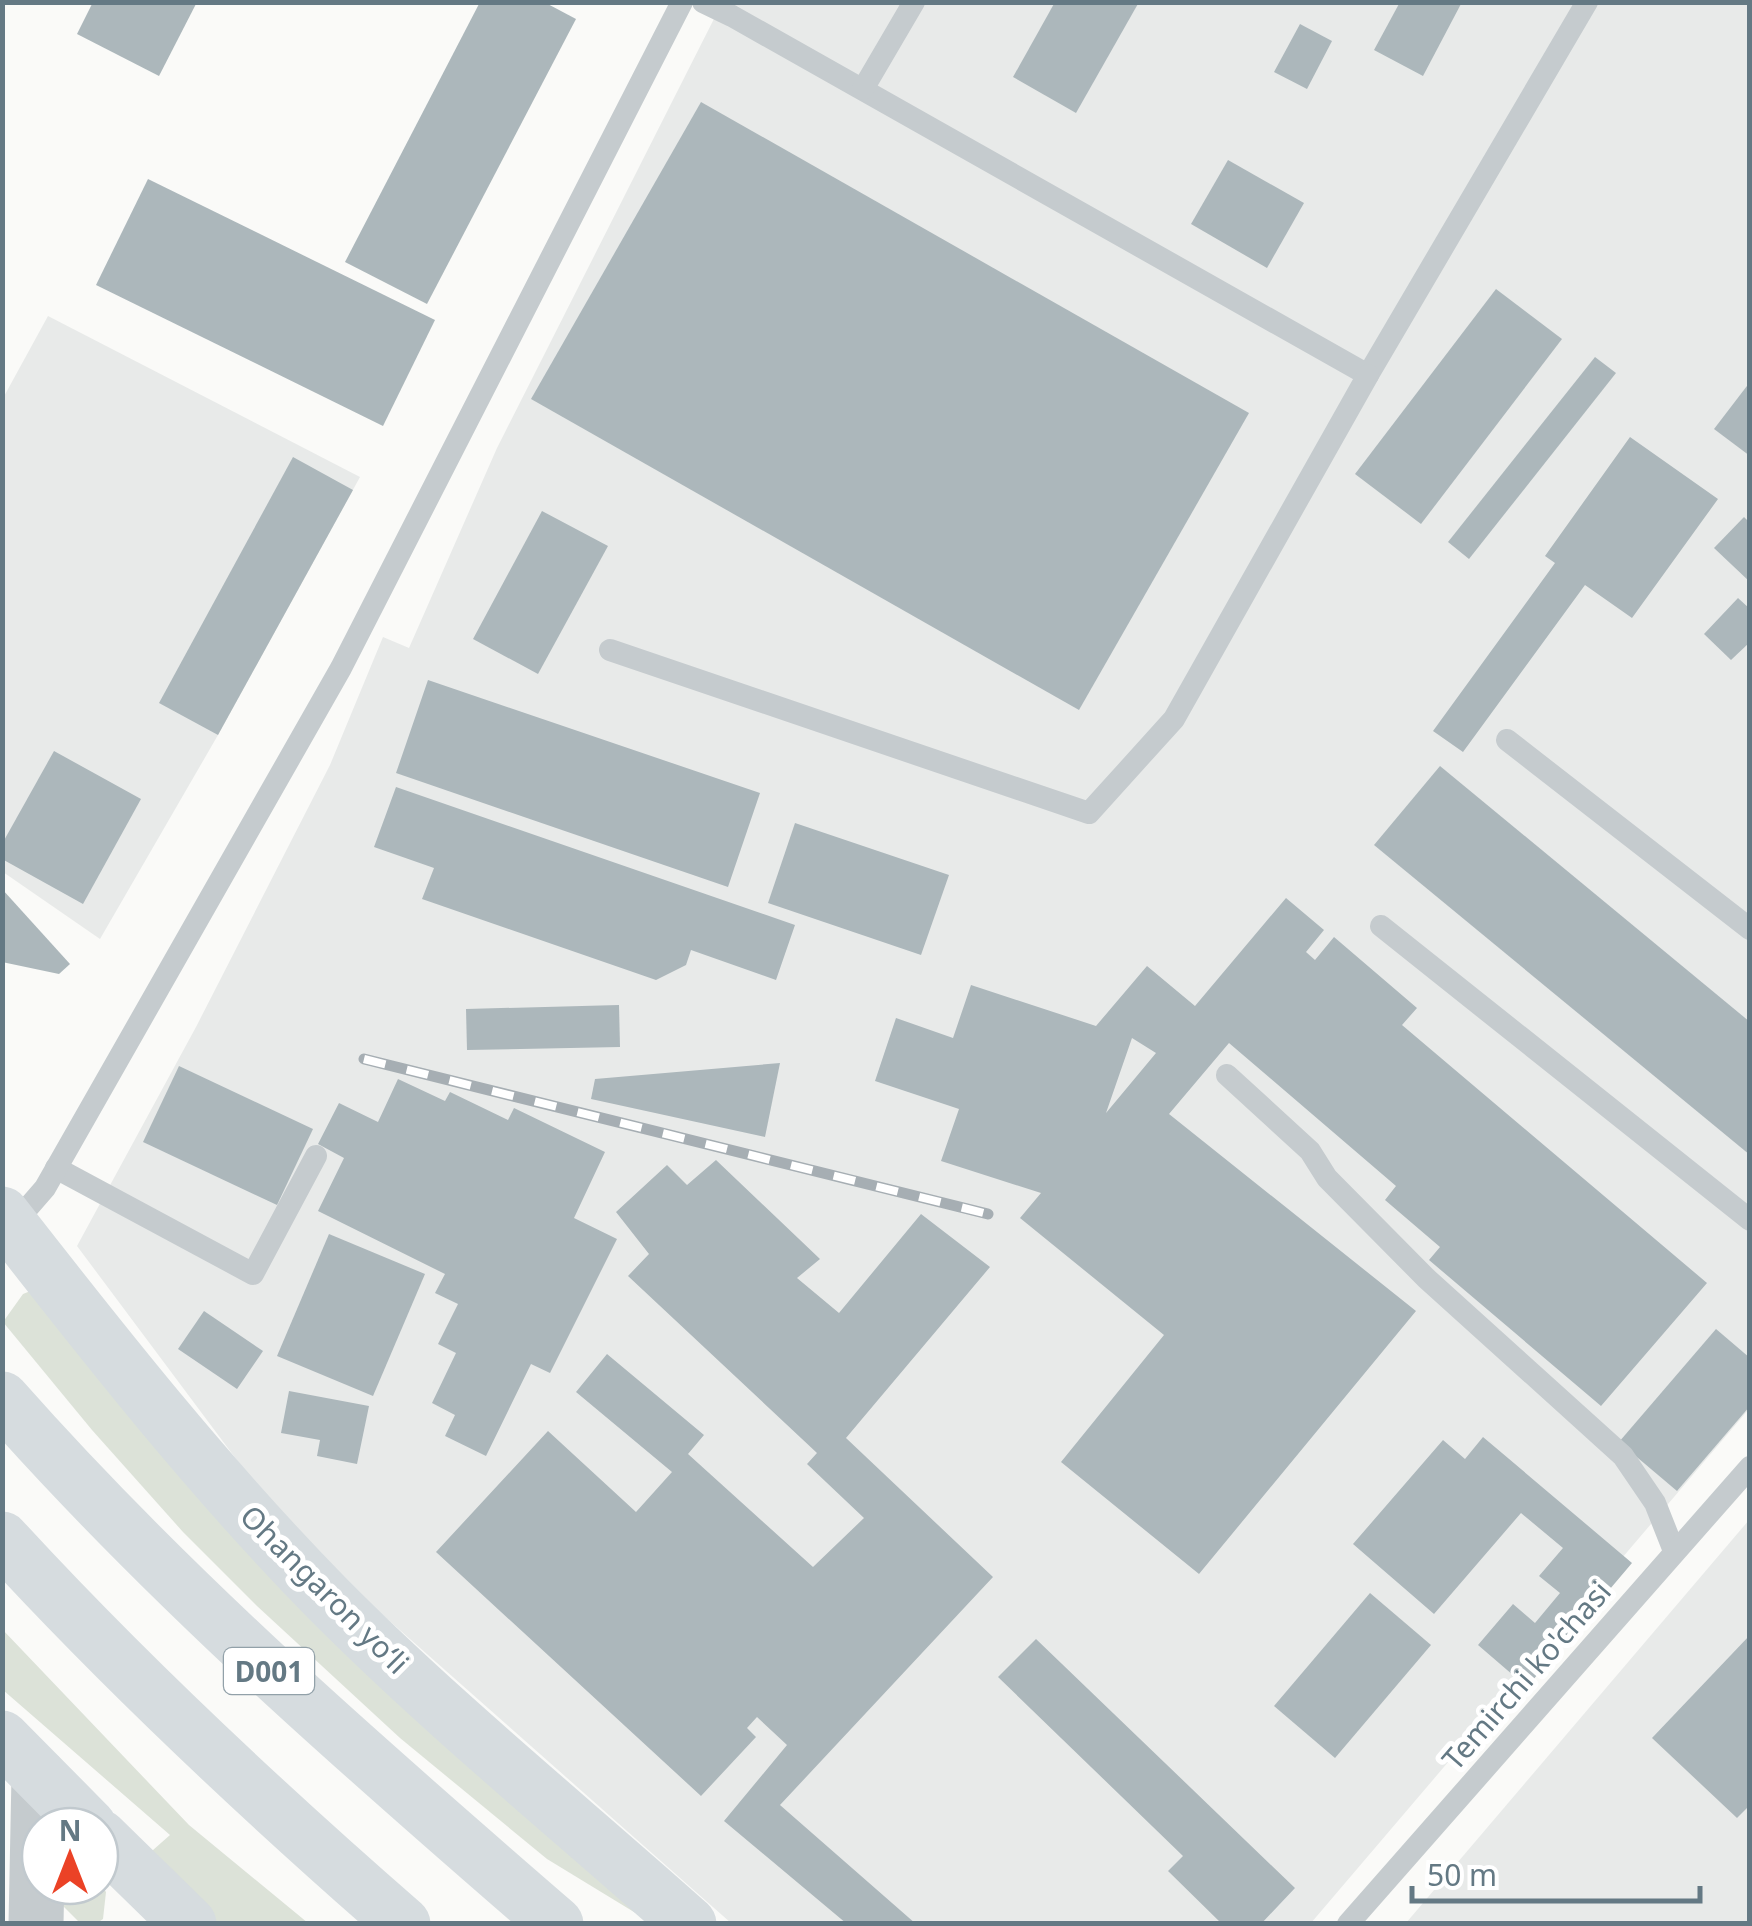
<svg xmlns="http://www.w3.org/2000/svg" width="1752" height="1926" viewBox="0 0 1752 1926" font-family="'Noto Sans',sans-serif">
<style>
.built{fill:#e8eae9}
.green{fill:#dce2d8}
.building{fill:#acb7bb;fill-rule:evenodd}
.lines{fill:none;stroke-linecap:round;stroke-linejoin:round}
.service{stroke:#c5cbce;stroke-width:22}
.tertiary{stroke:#c5cbce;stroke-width:55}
.secondary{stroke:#d6dcdf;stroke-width:55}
.trunk{stroke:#d6dcdf;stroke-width:55}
.rail-casing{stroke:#a6aeb3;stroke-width:11}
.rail{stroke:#fff;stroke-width:8;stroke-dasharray:22;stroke-linecap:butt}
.labels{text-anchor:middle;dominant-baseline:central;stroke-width:10;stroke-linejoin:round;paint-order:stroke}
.shield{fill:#fff;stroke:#92a1a9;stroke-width:2.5}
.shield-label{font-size:28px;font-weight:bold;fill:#647984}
.street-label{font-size:30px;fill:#647984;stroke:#fff}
</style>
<rect width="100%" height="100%" fill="#fafaf8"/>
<g class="built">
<polygon points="722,3 1749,3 1749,1409 1311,1923 731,1923 350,1586 251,1479 77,1246 196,1027 330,765 383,637 409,648 497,448"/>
<polygon points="48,316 360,477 218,735 100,939 3,872 2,400"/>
<polygon points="1749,1520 1749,1923 1406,1923"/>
</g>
<g class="green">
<polygon points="33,1290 652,1923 547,1859 400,1738 257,1606 183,1532 92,1430 3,1322 23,1294"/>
<polygon points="2,1629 189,1825 308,1923 213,1923 144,1858 170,1835 3,1690"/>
<polygon points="100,1884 106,1892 103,1919 97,1923 80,1923 59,1902 61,1886"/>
</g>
<g class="building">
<polygon points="93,2 197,2 159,76 77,34"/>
<polygon points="480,2 544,2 576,19 427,304 345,262"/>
<polygon points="1055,2 1139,2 1076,113 1013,77"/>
<polygon points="1400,2 1462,2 1423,76 1374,50"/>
<polygon points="1300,24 1332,41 1307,89 1274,72"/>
<polygon points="701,102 1249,413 1079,710 531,399"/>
<polygon points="1228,160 1304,203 1267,268 1191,224"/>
<polygon points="148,179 435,320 383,426 96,285"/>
<polygon points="1496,289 1562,339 1421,524 1355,474"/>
<polygon points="1595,357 1616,373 1469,559 1448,542"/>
<polygon points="1750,382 1750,456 1714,429"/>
<polygon points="1630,437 1718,499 1632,618 1585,585 1463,752 1433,731 1555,563 1545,556"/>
<polygon points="293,457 353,490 218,735 159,703"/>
<polygon points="542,511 608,546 538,674 473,639"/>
<polygon points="1744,517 1750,523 1750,582 1714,548"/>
<polygon points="1738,598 1750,609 1750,642 1731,660 1704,634"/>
<polygon points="428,680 760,793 728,887 396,773"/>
<polygon points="54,751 141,799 83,904 2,859 2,844"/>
<polygon points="1440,766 1750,1022 1750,1155 1374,845"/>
<polygon points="396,787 795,925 776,980 691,950 686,965 656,980 422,899 434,868 374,847"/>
<polygon points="795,823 949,875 921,955 768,903"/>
<polygon points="2,889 70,964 59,974 2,962"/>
<path d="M1286 898 1324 930 1306 952 1315 960 1334 937 1417 1008 1402 1025 1707 1283 1601 1406 1429 1260 1440 1247 1385 1200 1396 1186 1229 1043 1169 1114 1416 1311 1199 1574 1061 1462 1164 1335 1020 1218 1041 1193 941 1161 959 1109 875 1081 896 1018 953 1038 971 985 1096 1026 1147 966 1195 1006ZM1132 1038 1156 1053 1106 1113Z"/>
<polygon points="619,1005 620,1047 467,1050 466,1009"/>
<polygon points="780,1063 765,1137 591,1099 595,1079"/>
<polygon points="179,1066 313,1129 277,1205 143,1142"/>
<polygon points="398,1079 445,1101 450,1092 508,1120 514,1108 605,1152 574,1218 617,1239 550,1373 531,1364 486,1456 445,1436 455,1415 432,1403 456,1353 438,1344 458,1304 435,1293 445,1274 318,1211 344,1158 318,1144 339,1103 378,1122"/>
<polygon points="716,1160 820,1259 797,1278 839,1313 921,1214 990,1267 846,1438 993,1577 780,1805 916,1924 847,1924 724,1821 787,1745 757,1717 747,1728 756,1737 701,1796 436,1552 548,1431 636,1512 672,1472 576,1392 607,1354 704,1435 688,1454 813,1567 864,1518 807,1464 817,1453 628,1276 649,1254 616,1212 667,1165 687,1185"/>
<polygon points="329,1234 425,1274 373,1396 277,1356"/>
<polygon points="204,1311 263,1351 237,1389 178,1349"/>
<polygon points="1716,1329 1750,1358 1750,1406 1677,1491 1619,1442"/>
<polygon points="289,1391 369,1406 357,1464 317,1456 320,1440 281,1433"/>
<polygon points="1483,1437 1632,1563 1527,1687 1478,1645 1513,1604 1535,1623 1560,1593 1539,1576 1563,1548 1521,1513 1434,1614 1353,1544 1443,1440 1465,1459"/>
<polygon points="1370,1593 1431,1645 1335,1758 1274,1706"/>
<polygon points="1750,1635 1750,1805 1737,1818 1652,1738"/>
<polygon points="1036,1639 1295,1888 1261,1924 1222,1924 1168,1871 1183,1856 998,1677"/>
</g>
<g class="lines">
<g class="service">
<polyline points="703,2 732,16 1368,375 1587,2"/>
<polyline points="863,89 914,2"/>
<polyline points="610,650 1089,813 1174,719 1368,375"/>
<polyline points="1507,740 1750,929"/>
<polyline points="1381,926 1750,1220"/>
<polyline points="1227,1075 1310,1151 1327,1178 1426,1278 1623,1456 1655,1503 1674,1551"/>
<polyline points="56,1168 253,1274 316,1156"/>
<polyline points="12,1226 45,1188 341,668 682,2"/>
<polyline points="1348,1924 1750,1467"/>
</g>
<polyline class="tertiary" points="36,1924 39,1776"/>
<g class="secondary">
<path d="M2 1214C105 1346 210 1479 327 1598 441 1713 568 1816 689 1924"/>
<polyline points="2,1738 89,1826"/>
<polyline points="100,1837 189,1924"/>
</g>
<g class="trunk">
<path d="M2 1399C171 1590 363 1757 556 1924"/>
<path d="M2 1539C128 1676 263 1802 403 1924"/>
</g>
<defs>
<polyline id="rail" points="364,1059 988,1214"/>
</defs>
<use href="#rail" class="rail-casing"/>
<use href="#rail" class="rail"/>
</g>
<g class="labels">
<rect class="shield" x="224" y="1648" width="90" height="46" rx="8"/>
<g class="shield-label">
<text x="269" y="1671">D001</text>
</g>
<g class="street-label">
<text transform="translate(325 1589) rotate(45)">Ohangaron yoʻli</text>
<text transform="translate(1526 1675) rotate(-49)">Temirchi ko'chasi</text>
</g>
</g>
<rect width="1752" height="1926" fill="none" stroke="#647984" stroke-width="10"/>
<g transform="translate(70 1856)"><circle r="48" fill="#ffffff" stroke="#c1c9ce" stroke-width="2.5"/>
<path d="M0-8L18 38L0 25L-18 38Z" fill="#eb4226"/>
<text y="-15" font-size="28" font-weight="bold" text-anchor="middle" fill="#647984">N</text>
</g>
<path d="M1412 1886v15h288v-15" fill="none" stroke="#647984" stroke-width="5"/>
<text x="1427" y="1886" font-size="30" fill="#647984" stroke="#ffffff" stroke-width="8" paint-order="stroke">50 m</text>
</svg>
